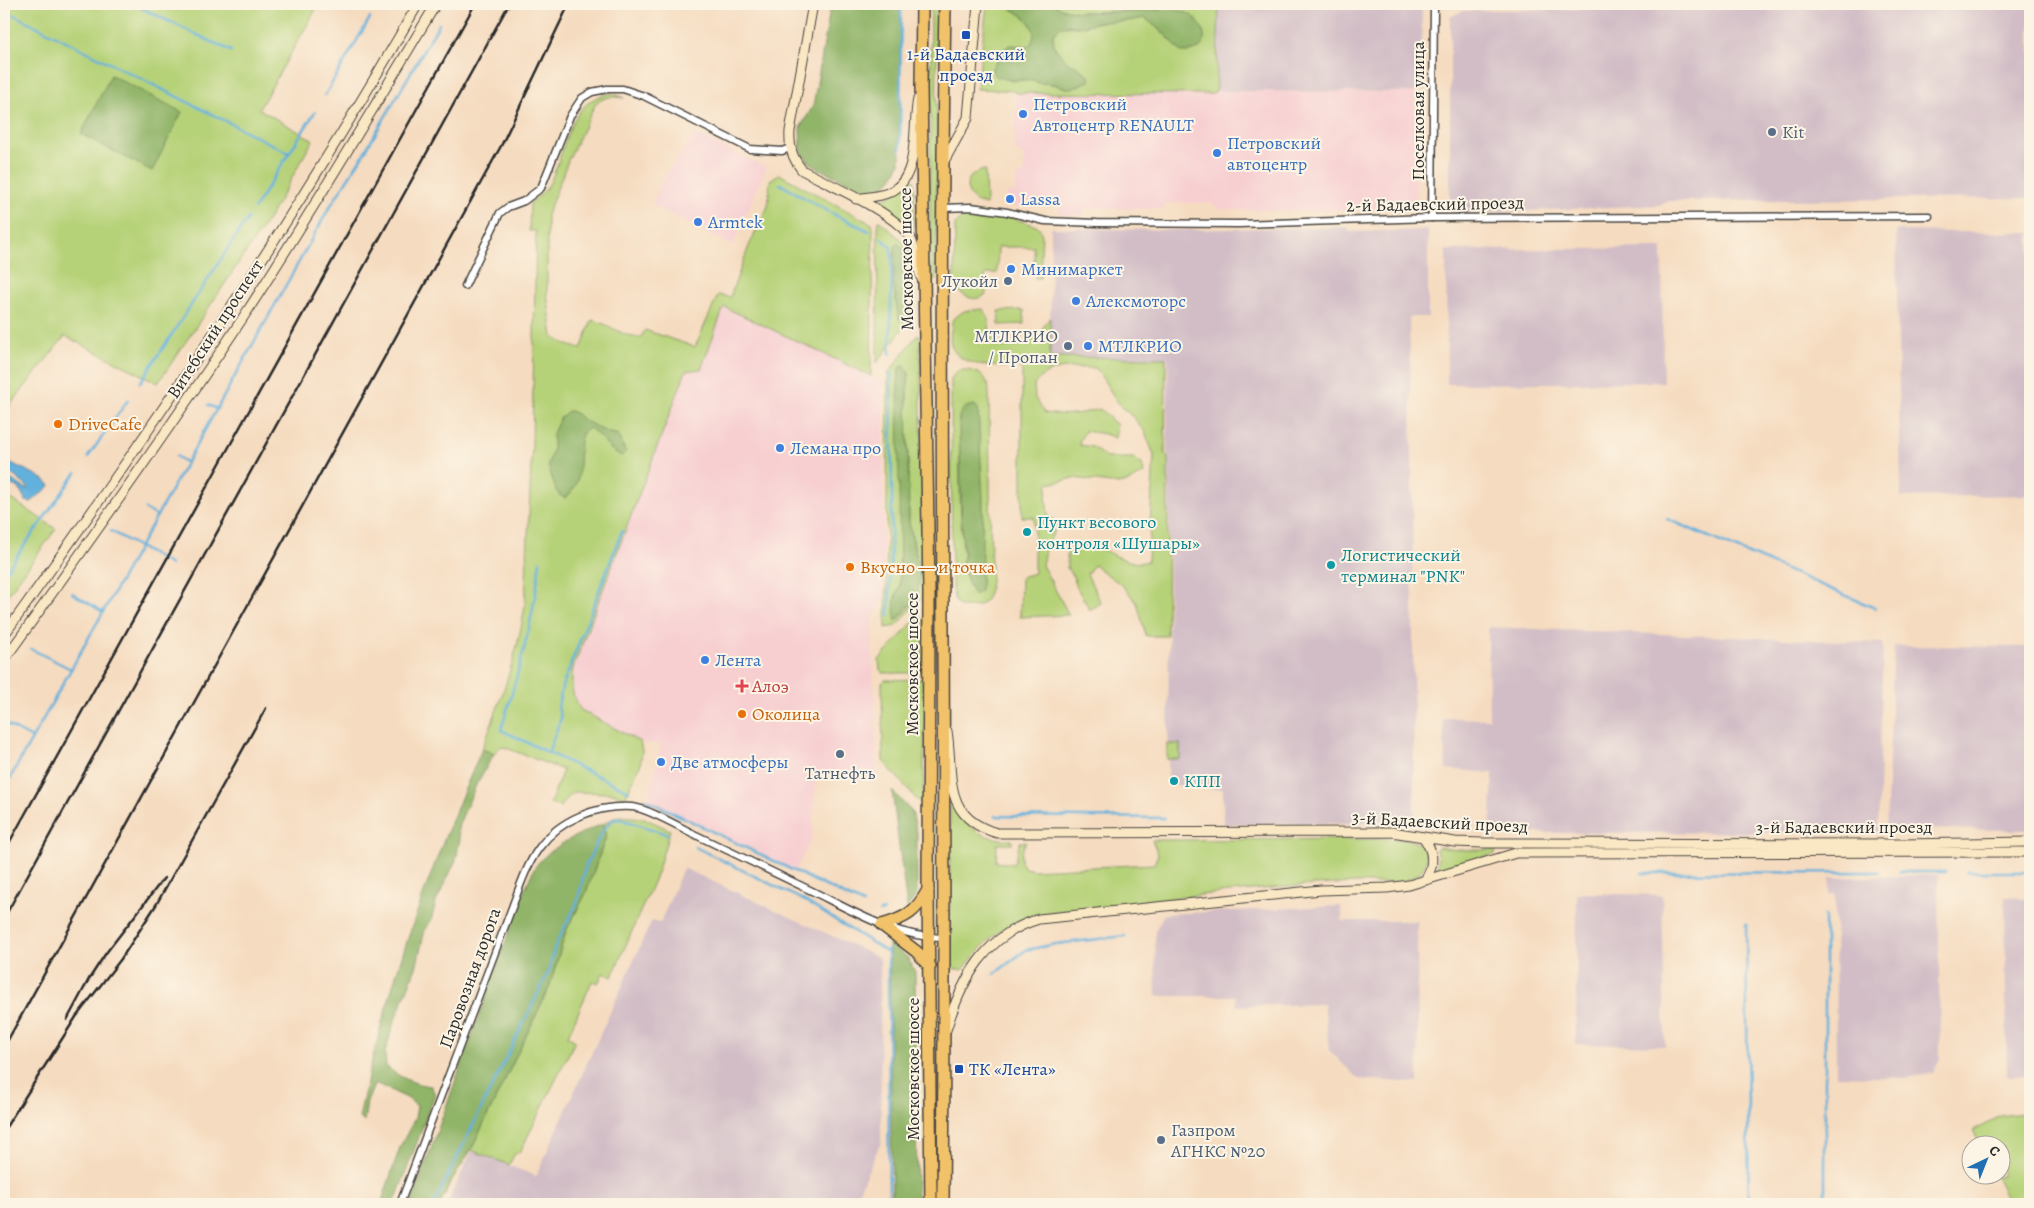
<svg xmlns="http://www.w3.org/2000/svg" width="2034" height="1208" viewBox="0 0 2034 1208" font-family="Alegreya,serif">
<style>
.built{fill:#f7cfd1}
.industrial{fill:#d2bdc6}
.green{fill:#b6d278;stroke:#707e52;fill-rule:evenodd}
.forest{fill:#90b468;stroke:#5e704a}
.water{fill:#62b0dc;stroke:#466e84}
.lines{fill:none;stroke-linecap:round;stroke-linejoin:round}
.stream{stroke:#62b0dc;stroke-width:2.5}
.street-casing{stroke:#494541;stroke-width:9}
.secondary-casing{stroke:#494541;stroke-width:11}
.highway-casing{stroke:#494541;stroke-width:14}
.street{stroke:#fff;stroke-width:6}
.secondary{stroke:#fae7c3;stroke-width:9}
.highway{stroke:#f2c26a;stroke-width:11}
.rail{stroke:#2b2b2b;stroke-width:2.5}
.transit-dot{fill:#1a4fb4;stroke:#fcf5e5;stroke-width:2}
.shop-dot{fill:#3f7fe0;stroke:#fcf5e5;stroke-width:2}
.service-dot{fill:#5c6f8a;stroke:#fcf5e5;stroke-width:2}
.food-dot{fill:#e8710a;stroke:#fcf5e5;stroke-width:2}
.culture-dot{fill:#0f9aa8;stroke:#fcf5e5;stroke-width:2}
.health-dot{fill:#e0444e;stroke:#fcf5e5;stroke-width:2}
.labels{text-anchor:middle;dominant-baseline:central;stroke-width:4;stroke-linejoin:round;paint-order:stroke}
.transit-label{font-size:18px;fill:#164399;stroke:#fcf5e5}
.shop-label{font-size:18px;fill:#366cbe;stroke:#fcf5e5;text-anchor:start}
.street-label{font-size:18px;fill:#2b2b2b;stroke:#fcf5e5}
.service-label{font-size:18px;fill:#4e5e75;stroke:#fcf5e5;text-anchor:start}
.food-label{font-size:18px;fill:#c56008;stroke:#fcf5e5;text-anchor:start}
.culture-label{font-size:18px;fill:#0d838f;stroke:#fcf5e5;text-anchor:start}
.health-label{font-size:18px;fill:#be3a42;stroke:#fcf5e5;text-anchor:start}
</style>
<rect width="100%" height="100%" fill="#fcf5e5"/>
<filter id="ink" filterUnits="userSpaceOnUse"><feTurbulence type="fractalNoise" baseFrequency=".02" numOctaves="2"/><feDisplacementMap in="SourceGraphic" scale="10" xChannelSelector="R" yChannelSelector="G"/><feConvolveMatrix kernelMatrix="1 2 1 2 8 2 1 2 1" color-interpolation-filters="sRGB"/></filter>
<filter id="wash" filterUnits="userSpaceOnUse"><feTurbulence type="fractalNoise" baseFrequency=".0096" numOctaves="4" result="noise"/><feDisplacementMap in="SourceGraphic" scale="20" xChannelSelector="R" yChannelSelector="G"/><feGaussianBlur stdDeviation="1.12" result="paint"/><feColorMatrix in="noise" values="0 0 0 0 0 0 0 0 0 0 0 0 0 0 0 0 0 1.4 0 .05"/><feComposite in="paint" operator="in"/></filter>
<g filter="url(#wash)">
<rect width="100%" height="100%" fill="#f5dbbf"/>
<g class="built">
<polygon points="1216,91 1415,92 1416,209 1317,211 1240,210 1220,209 1210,203 1165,203 1165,209 1084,208 1083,215 1060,215 1059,206 1007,206 1007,193 1015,193 1016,177 1024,172 1024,156 1016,152 1015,147 1016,93 1212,94"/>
<polygon points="695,134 766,167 733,246 652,205 665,176"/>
<polygon points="724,306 883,382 884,599 872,619 877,781 816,771 812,838 796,870 648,799 661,745 779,764 664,745 640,742 581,710 576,703 571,683 573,668 686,371 701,369"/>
</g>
<g class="industrial">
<polygon points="1219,4 1422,4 1421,92 1216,91"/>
<polygon points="1847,4 2030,4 2030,198 1668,201 1659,205 1450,214 1450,17 1462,11"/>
<polygon points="1348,227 1349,232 1428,230 1428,317 1409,317 1412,448 1414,823 1223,824 1223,789 1209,789 1208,785 1168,786 1169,601 1169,455 1167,455 1168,358 1050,357 1051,228 1171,230"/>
<polygon points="1896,231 2030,233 2030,495 1901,497"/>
<polygon points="1662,248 1663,382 1447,384 1446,250"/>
<polygon points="1488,627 1883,643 1878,832 1490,833 1493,773 1446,769 1443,718 1489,719"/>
<polygon points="1894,646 2030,647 2030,830 1886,829"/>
<polygon points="683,868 880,958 881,1142 853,1204 447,1204 472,1151 536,1176 652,920 660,923"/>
<polygon points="1938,875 1940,1059 1933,1073 1907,1078 1836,1076 1835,894 1829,894 1830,878"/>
<polygon points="1577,893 1662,895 1665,1046 1576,1044"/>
<polygon points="2005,897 2030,898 2030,1076 2007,1076"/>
<polygon points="1341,906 1343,921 1417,921 1418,1083 1358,1079 1329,1050 1324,1004 1236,1006 1236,996 1156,996 1155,931 1164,914"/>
</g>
<g class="green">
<polygon points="4,4 319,4 259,109 313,140 271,215 158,383 65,336 4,413"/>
<polygon points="931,4 937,4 936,280 931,280 930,197"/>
<path d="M987 4H1004L1026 18 1034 30 1035 36 1031 45 1026 46 1021 45 1005 48 992 68 1010 80H1034L1038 83 1053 84 1067 88 1069 64C1060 57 1052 46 1053 35L1061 26 1079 27 1099 22 1127 21 1145 18C1160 29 1171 42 1187 52L1199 49 1202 28 1191 16 1176 10 1077 12 1057 7 1053 4H1219L1216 91 1212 94 1016 93V91L977 89Z"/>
<path d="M611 93 624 98C612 96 604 96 595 105L569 158 547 215V294L553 337 567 345 581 349 592 320C611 324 625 339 641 337L645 330 695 347 718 295 730 297 749 246 768 206 770 180 779 174 872 224 873 227 871 376 724 307 701 369 686 371 573 668C571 684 571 697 581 710L640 742 642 751 640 766 625 798 613 793 573 792 560 807 550 804 563 770 501 746 494 754 482 749C500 702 518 655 525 605L532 445 536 231H529L530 203C537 198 545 191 549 184 567 151 566 100 611 93Z"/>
<path d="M985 170 986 205C963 201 959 174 985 170Z"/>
<polygon points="910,179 914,181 914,228 912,229 881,204 881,200 897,192"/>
<path d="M972 212 1007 216 1039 227 1042 235 1040 278H1035L1034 247H998L997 273 985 274 986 294C975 304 962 296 954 286L955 225 963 217Z"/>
<polygon points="880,221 901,240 906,246 911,291 910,312 903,328 877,363 878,222"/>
<path d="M983 309C993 320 984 333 1000 347 1013 346 1030 346 1038 335 1043 329 1045 323 1050 318V357L1166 358 1165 455 1168 457 1167 636H1146L1137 603 1122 585 1094 565 1087 574 1101 603 1090 610 1077 588 1073 576 1067 568V555L1072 545C1080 544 1091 544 1099 548 1114 554 1132 567 1148 561L1154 455 1145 432 1133 417 1120 406 1096 368C1073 368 1049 364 1034 385L1035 398 1045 413C1065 416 1081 414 1100 409L1117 425 1115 438 1105 434 1085 431 1080 440 1079 445 1093 447 1106 458H1133L1142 464 1144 473 1128 482 1118 484 1074 478 1048 484 1046 498 1048 515 1058 524 1045 550 1042 565 1069 615 1020 617 1021 577 1034 573V517H1022V367C1004 366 957 370 951 344 949 338 952 328 952 320L964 311Z"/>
<polygon points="1024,310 1024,324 999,325 999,311"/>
<path d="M917 335H920L924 595 896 626 886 628 888 374ZM899 368 909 374 907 391 909 522C916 561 933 590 896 621L895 597 900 586Z"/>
<path d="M965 370C979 371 989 377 989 392L991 580C989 603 983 608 960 607L955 601 952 589 951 379 957 371ZM978 409 983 516 966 575C962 566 965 559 963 549 959 505 960 461 959 417Z"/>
<polygon points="4,494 56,529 4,600"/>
<polygon points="917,618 922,618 924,621 923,665 920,672 917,673 883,673 880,670 879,660"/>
<polygon points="920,679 926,683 923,801 919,802 883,761 882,683 885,680"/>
<rect x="1167" y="744" width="13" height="15"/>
<path d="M950 803H952C971 830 978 838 1012 840V844H997L996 862 1014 864 1020 842H1026C1021 851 1018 859 1025 868L1033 870 1154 864 1158 854 1152 840 1401 839C1417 840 1434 850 1423 868 1410 888 1376 882 1355 883 1249 887 1143 902 1037 914 1003 923 984 942 963 970L950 968Z"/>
<polygon points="618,816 644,818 670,830 657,873 612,977 603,973 598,983 592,981 568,1036 575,1041 521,1150 514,1155 509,1165 471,1150 549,988 566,931 585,895 606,837 603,824"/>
<polygon points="1438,847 1457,850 1496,850 1495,854 1437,869 1438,859 1436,850"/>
<polygon points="2030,1112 2030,1204 2010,1204 1996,1176 2002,1176 2002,1146 1981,1145 1973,1130 2001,1116"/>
</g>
<g class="forest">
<path d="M831 4H901L900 164C892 181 888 186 870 192L819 169 807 160 801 151 800 128 813 106Z"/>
<path d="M1004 4H1053C1072 20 1149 8 1176 10 1181 11 1186 12 1191 15 1210 30 1210 54 1181 52L1165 34 1145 18 1127 21 1099 22 1079 27 1067 25 1061 27 1053 34 1054 47 1069 64 1074 65 1090 76 1089 81 1073 88H1067L1053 84 1038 83 1034 80H1010L997 77 993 73 992 68 1009 45 1026 46 1030 45C1043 25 1019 13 1004 4Z"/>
<polygon points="111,75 182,112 152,171 81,134"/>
<polygon points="898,243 904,249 907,313 902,319 899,319 893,283 895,247"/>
<path d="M904 365 909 374 907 391 909 522 920 574 917 596 896 621C892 609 895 597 900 586L898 380 899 368Z"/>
<path d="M975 405 978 409 983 500 981 591 974 595 968 583 962 562 964 554 962 532 959 417C962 408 966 406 975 405Z"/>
<path d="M568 411C576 411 579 417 586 421 593 425 610 435 617 434L626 452 622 456C608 451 602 437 590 428 568 434 592 480 565 498L559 495 556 490 548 465 553 449V433L560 418Z"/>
<path d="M482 749 494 754 476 785 459 824 458 831 460 839 456 860 436 902 431 921 425 930 416 968 393 1025 385 1053 386 1066C397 1076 415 1085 431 1086L435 1094 394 1204H381L400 1147 415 1118 417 1106 407 1098 375 1083 367 1102 364 1121 359 1118C385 990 430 868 482 749Z"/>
<polygon points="892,791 912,812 917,833 917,894 907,908"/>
<path d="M603 824 606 837 585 895 566 931 549 988 471 1150 452 1180 440 1204H411L524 891C528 883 531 873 536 866 548 848 584 831 603 824Z"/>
<polygon points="889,944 907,957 915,971 917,1204 892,1204"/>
</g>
<path class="water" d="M4 458C16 468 44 475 50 486L31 502 26 501 19 488 4 482V475L26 489 29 488 4 468Z"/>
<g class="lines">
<g class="stream">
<polyline points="133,4 231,51"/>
<polyline points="1016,4 1031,4"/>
<polyline points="4,10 289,153"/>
<polyline points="325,95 370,18"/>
<polyline points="900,150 901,4"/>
<polyline points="780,184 835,215 869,231"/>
<polyline points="254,209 315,112"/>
<polyline points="881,238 890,246 892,254 890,354"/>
<polyline points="140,383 248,218"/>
<polyline points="208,405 217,409"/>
<polyline points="176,456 187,463"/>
<polyline points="88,457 128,400"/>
<polyline points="145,509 157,516"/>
<polyline points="1667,519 1875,608"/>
<polyline points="111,531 171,565"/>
<polyline points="4,557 5,558"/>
<path d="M540 561C534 619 518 674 501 730L629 791"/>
<polyline points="4,574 76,473"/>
<polyline points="72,593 103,612"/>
<polyline points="889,616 892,501 891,372"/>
<polyline points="31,649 71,669"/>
<polyline points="4,723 32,738"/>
<polyline points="548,753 561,718 558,707 562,687 622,531"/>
<polyline points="4,789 328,210 363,155 439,24"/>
<polyline points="645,799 863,904"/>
<polyline points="995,816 1164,818"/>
<polyline points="695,847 803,900 887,952"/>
<polyline points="1899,872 1946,872"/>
<polyline points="1966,872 2030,872"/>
<polyline points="1642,873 1879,872"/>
<polyline points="879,912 884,911"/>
<polyline points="1746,924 1749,1204"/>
<polyline points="888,950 889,1204"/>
<polyline points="994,974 1026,950 1056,944 1125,936"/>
<polyline points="434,1204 549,971 555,946 577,903 586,865 602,832 612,820 620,819 667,834"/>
<polyline points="1825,1204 1825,916"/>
</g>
</g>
</g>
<g filter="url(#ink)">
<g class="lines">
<defs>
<g id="street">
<polyline points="942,208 971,207 1007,212 1045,221 1097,223 1239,224 1432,218 1929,216"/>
<polyline points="1432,218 1434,4"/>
<polyline points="465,286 500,213 508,207 524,201 541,188 570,116 582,98 592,92 607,89 623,89 644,96 750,149 782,151 790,148"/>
<path d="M400 1204 511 910C519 889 526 866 539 848 560 819 597 805 632 807 648 808 683 829 698 836 737 855 775 873 814 892 854 912 898 938 944 938"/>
</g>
<g id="secondary">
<path d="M813 4 790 131C789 148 792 157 802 170 828 184 895 213 910 237 917 250 915 268 923 281"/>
<polyline points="943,163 968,118 978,4"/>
<path d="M856 199C867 197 880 197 890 192 921 178 912 125 918 99"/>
<path d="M4 635C151 431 293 222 418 4"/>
<path d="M4 660C87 545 170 429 248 310 313 210 374 107 436 4"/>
<path d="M947 731C954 775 941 817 997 833L1392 832 1455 842 1482 843 1900 844 2030 842"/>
<path d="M1423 837C1434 851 1435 865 1425 880"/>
<path d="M946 1030C962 979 985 935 1039 919L1321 890 1387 888 1409 885 1516 853 2030 852"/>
</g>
<g id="highway">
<polyline points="922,4 921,87 929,593 928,889 931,1204"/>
<polyline points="882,925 917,952 930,966"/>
<path d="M882 925C906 918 916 912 928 890"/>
<path d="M943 1204C947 804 938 404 945 4"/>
</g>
</defs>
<use href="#street" class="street-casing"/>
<use href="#secondary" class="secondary-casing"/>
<use href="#highway" class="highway-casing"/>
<use href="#street" class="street"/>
<use href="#secondary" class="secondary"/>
<use href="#highway" class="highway"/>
<g class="rail">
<polyline points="4,852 475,4"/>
<polyline points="4,918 509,4"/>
<polyline points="67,1020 89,979 106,953 164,878"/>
<polyline points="4,1047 501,146 569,4"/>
<polyline points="4,1130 76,1017 121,959 156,905 266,708"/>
</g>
</g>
</g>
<g class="transit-dot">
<rect x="961" y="30" width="10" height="10" rx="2.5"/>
<rect x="954" y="1064" width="10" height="10" rx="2.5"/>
</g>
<g class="shop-dot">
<circle cx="1023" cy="114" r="5"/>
<circle cx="1217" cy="153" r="5"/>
<circle cx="1010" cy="199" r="5"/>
<circle cx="698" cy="222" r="5"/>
<circle cx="1011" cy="269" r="5"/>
<circle cx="1076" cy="301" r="5"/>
<circle cx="1088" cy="346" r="5"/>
<circle cx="780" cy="448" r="5"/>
<circle cx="705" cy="660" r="5"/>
<circle cx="661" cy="762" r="5"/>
</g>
<g class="service-dot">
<circle cx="1772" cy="132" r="5"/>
<circle cx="1008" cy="281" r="5"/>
<circle cx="1068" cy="346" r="5"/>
<circle cx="840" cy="754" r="5"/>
<circle cx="1161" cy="1140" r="5"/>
</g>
<g class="food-dot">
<circle cx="58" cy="424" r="5"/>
<circle cx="850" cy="567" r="5"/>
<circle cx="742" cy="714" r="5"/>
</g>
<g class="culture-dot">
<circle cx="1027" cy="532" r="5"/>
<circle cx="1331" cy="565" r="5"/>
<circle cx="1174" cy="781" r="5"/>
</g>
<path class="health-dot" d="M739.5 678.5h5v5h5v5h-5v5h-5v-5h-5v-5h5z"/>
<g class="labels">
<g class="transit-label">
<text x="966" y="54">1-й Бадаевский<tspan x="966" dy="21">проезд</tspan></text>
<text x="969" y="1069" text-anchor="start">ТК «Лента»</text>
</g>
<g class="shop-label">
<text x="1033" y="104">Петровский<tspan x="1033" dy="21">Автоцентр RENAULT</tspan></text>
<text x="1227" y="143">Петровский<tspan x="1227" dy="21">автоцентр</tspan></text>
<text x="1020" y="199">Lassa</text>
<text x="708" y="222">Armtek</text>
<text x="1021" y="269">Минимаркет</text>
<text x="1086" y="301">Алексмоторс</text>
<text x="1098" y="346">МТЛКРИО</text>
<text x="790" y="448">Лемана про</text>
<text x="715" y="660">Лента</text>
<text x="671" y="762">Две атмосферы</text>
</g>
<g class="street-label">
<text transform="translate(1418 111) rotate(-90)">Поселковая улица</text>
<text transform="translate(1435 204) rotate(-1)">2-й Бадаевский проезд</text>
<text transform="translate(906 259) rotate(-91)">Московское шоссе</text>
<text transform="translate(215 329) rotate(-57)">Витебский проспект</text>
<text transform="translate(912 664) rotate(-90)">Московское шоссе</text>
<text transform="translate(1440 822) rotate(3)">3-й Бадаевский проезд</text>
<text x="1844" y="827">3-й Бадаевский проезд</text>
<text transform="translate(470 978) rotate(-70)">Паровозная дорога</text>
<text transform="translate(913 1069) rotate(-90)">Московское шоссе</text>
</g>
<g class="service-label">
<text x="1782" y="132">Kit</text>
<text x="998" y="281" text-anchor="end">Лукойл</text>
<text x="1058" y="336" text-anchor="end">МТЛКРИО<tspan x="1058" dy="21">/ Пропан</tspan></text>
<text x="840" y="773" text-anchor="middle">Татнефть</text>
<text x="1171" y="1130">Газпром<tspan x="1171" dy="21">АГНКС №20</tspan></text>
</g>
<g class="food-label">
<text x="68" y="424">DriveCafe</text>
<text x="860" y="567">Вкусно — и точка</text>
<text x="752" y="714">Околица</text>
</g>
<g class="culture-label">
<text x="1037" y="522">Пункт весового<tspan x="1037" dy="21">контроля «Шушары»</tspan></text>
<text x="1341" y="555">Логистический<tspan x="1341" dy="21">терминал "PNK"</tspan></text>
<text x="1184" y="781">КПП</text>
</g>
<g class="health-label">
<text x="752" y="686">Алоэ</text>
</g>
</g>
<rect width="2034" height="1208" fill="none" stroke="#fcf5e5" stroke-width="20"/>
<g transform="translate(1986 1160) rotate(43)"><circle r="24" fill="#fcf5e5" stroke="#a8a49b"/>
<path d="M0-4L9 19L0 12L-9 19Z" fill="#1f6fb2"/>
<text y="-8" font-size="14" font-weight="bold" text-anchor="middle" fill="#2b2b2b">С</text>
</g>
</svg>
